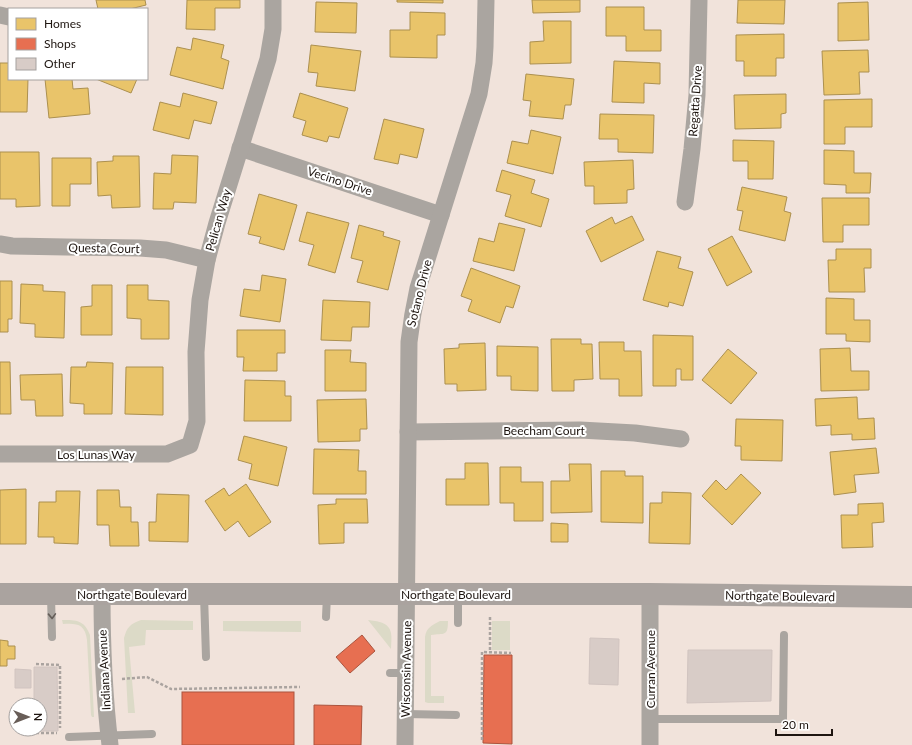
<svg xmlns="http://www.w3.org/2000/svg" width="912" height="745" viewBox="0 0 912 745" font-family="Lato,sans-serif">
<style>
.green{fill:#dcdac7}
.homes{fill:#e9c46a;stroke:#ac904f}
.shops{fill:#e76f51;stroke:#ab543e}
.building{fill:#d8ccc7;stroke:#d1c4c0}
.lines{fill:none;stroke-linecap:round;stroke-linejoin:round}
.path{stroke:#aaa39f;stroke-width:2.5;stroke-dasharray:3 2;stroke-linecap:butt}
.lane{stroke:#aaa5a0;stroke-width:8}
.street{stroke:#aaa5a0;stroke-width:17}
.secondary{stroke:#aaa39f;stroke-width:22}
.oneway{stroke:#645d58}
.labels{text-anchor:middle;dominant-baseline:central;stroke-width:4;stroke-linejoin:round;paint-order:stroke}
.street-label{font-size:12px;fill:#1e1510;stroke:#fff}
</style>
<rect width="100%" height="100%" fill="#f1e3db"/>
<g class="green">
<path d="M62 620C77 620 84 620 90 635L94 717H92L91 715 87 640C85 624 77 623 63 624Z"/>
<path d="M141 620 193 621V630H146L145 645 129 647 135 713H128L124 638C127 627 130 624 141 620Z"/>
<path d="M368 620C377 621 389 622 391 633 392 638 391 644 391 649Z"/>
<polygon points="223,621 301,621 301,632 223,631"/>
<path d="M440 621H448C448 637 444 633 431 635V696H444V703H428L425 702V637C426 628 432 625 440 621Z"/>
<rect x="492" y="621" width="18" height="29"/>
</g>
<g class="homes">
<polygon points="96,0 145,0 146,5 130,9 98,9"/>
<polygon points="187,0 240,0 240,8 215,8 215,30 186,29"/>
<polygon points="397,0 443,0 443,3 397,2"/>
<polygon points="532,0 580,0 580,12 533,13"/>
<polygon points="738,0 785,0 784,24 737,23"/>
<polygon points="316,2 357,3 356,33 315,32"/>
<polygon points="868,2 869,40 838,41 838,3"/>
<polygon points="606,7 644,7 644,30 661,30 661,51 626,51 626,36 606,36"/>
<polygon points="410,12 445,13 445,35 437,35 437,58 390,57 390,30 410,30"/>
<polygon points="543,21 571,21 571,63 530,64 530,42 544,41"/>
<polygon points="784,34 784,58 776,58 776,76 744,76 744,61 736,61 736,35"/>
<polygon points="193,38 224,45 221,58 229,61 223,89 170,75 177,47 191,50"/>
<polygon points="311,45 361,51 355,91 316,86 318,73 308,72"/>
<polygon points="868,50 869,72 859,72 860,94 824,95 822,51"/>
<polygon points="614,61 660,63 660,84 644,83 644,103 612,102"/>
<polygon points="0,63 9,63 9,79 28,79 27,112 0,112"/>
<polygon points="526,74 574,79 571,105 565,105 563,119 529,116 531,101 523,100"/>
<polygon points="45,79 72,79 73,89 88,88 90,114 49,118"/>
<polygon points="96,79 137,79 131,93"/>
<polygon points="183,93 217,102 211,124 194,120 189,139 153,130 160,102 180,107"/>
<polygon points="300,93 348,108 339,138 329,136 327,142 302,135 306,121 293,117"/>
<polygon points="786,94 786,113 781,114 781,128 735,129 734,95"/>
<polygon points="872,99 872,127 845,127 845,144 824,144 824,100"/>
<polygon points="600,114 654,115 653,153 618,152 618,139 599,139"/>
<polygon points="384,119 424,129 417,158 400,154 398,164 374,159"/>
<polygon points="531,130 561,137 553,174 507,163 512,141 528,144"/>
<polygon points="733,140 774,141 773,179 748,179 748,161 733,161"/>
<polygon points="824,150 854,151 854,173 871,173 870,193 846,193 846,185 824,184"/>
<polygon points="0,152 39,152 40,206 16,207 16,199 0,199"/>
<polygon points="172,155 198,156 196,203 174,202 173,209 153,209 154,173 171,174"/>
<polygon points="113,156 139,156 140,207 112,208 111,195 98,196 97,162 113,161"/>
<polygon points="52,158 91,158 91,184 70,184 70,206 52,206"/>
<polygon points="633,160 634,189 627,190 627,203 594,204 594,186 585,186 584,162"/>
<polygon points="502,170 535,180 531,193 549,199 541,227 505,216 511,195 496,191"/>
<polygon points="742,187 787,197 784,211 791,213 785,241 739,230 743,211 737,210"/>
<polygon points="259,194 297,205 284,250 259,243 261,237 248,234"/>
<polygon points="822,198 869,198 869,225 843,225 843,242 823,242"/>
<polygon points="307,212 349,223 335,273 308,265 314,245 299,241"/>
<polygon points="632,216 644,240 601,262 586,231 612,217 615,224"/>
<polygon points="499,223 525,229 514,271 473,261 479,238 494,242"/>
<polygon points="359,225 384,232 383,236 400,241 388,290 357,282 363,261 351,258"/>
<polygon points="732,236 752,272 727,286 708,249"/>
<polygon points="836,249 871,249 871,268 864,268 865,292 829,292 828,260 836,260"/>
<polygon points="657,251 681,257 678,268 693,272 683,306 669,302 668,307 643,300"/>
<polygon points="471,268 520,286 513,308 506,306 500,323 468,311 472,300 461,296"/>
<polygon points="262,275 286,279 280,322 240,316 244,289 260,291"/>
<polygon points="0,281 12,281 12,319 8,319 8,332 0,332"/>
<polygon points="21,284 43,285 43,291 65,292 64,338 35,337 35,324 20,323"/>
<polygon points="92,285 112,285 112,335 81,335 81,307 92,306"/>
<polygon points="127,285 148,285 148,300 169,301 169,339 141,339 141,319 127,318"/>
<polygon points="826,298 854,299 854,320 870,320 870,342 846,341 846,334 826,334"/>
<polygon points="323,300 370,302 369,327 352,327 351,341 321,340"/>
<polygon points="237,330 285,330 285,353 277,353 277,371 243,371 244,357 237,357"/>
<polygon points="653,335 693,336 693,380 681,380 681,369 676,369 676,386 653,386"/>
<polygon points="551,339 581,339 581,344 592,344 593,379 574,380 574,391 552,391"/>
<polygon points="599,342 624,342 624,351 641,351 642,396 619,396 619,379 600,379"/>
<polygon points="485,343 486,390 457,391 457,384 445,384 444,349 459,348 459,344"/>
<polygon points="497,346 538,347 538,391 511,390 511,376 497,376"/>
<polygon points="850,348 851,371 869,371 869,390 821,391 820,349"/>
<polygon points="728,349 757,373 731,404 702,380"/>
<polygon points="325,350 351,350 350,362 366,363 366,391 325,391"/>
<polygon points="0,362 10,362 11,414 0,414"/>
<polygon points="87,362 113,363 112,414 84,414 84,404 70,403 71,367 86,367"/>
<polygon points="126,367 163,367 163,415 125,414"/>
<polygon points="62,374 63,416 36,416 35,400 21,400 20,375"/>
<polygon points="245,380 285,381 285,396 291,396 291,421 244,421"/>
<polygon points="857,397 858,419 874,418 875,439 852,440 852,434 831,435 831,425 816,426 815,399"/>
<polygon points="366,399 367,429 360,429 360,441 318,442 317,400"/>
<polygon points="736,419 783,420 782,461 741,460 741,446 735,446"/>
<polygon points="244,436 287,447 278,486 249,479 252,464 238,460"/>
<polygon points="876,448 879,473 854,475 856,492 834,495 830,452"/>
<polygon points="314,449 359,450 358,471 366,471 366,494 313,494"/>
<polygon points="465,463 488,463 489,505 446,505 446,479 465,479"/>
<polygon points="569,464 591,464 592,512 551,513 551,481 570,481"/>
<polygon points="500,467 521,467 521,482 543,482 543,521 514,521 514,503 500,503"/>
<polygon points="601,471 625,471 625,476 643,476 643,523 601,522"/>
<polygon points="741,474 761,493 732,525 702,496 716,480 726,490"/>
<polygon points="246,484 271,522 249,537 238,521 225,531 205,501 224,488 229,496"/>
<polygon points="26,489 26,544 0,544 0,490"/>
<polygon points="97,490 119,490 120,507 131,507 131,522 138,522 139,546 110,546 109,525 97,525"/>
<polygon points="56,491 80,491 78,544 54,543 54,537 38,537 39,502 56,502"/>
<polygon points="662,492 691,493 690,544 649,543 650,503 662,503"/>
<polygon points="157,494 189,495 188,542 149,541 149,522 156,522"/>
<polygon points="336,499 367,499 368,523 344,523 344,543 319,544 318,505 336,504"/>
<polygon points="883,503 884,522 872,523 873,547 842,548 841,515 858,515 858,504"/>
<polygon points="551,523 568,524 568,542 551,542"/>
<polygon points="0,640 8,641 8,646 15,646 15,659 7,659 7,666 0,666"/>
</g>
<g class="shops">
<polygon points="362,635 375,651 350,673 336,657"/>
<polygon points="484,655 512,655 512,744 483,743"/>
<rect x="182" y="692" width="112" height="53"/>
<polygon points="314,705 362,706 361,745 314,745"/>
</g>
<g class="building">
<polygon points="590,638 619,639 618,685 589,684"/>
<polygon points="688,650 772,650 771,701 687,703"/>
<polygon points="34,667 57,667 58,731 20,731 20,729 40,729 40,705 34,705"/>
<polygon points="15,669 31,670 31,688 15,688"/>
</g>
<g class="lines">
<g class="path">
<polyline points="490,617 490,652"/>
<polyline points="36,664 60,665 60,728"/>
<polyline points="122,679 147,677 171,689 300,687"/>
<polyline points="31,733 57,733"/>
<polyline points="482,740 482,652 511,653"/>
</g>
<g class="lane">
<polyline points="51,595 52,637"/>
<polyline points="204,595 206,657"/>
<polyline points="326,617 327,595"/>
<polyline points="458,623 458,595"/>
<polyline points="390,673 406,673"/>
<polyline points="406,714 456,715"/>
<polyline points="650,719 783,719 784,635"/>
<polyline points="69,737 152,734"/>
</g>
<g class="street">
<polyline points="0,15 9,17"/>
<polyline points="240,148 441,215"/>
<polyline points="685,202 692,149 697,95 699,0"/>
<polyline points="0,244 12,246 66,247 140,248 166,250 207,260"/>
<polyline points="408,432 580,430 635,433 681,439"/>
<polyline points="0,454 167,454 190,445 197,421 196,352 200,300 207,260 217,223 268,59 273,29 273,0"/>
<path d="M102 594C102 645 104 695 110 745"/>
<path d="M405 745 409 342C411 324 414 306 418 288L479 94 484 63 485 47 486 0"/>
<polyline points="650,745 650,594"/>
</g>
<polyline class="secondary" points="0,594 650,594 912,597"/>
</g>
<defs><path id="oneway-chevron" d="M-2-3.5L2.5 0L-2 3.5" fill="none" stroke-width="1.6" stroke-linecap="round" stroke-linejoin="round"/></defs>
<use class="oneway" href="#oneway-chevron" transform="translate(52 616) rotate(88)"/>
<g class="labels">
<g class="street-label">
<text transform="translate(695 101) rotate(-86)">Regatta Drive</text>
<text transform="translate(340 181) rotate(18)">Vecino Drive</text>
<text transform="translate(218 220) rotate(-74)">Pelican Way</text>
<text transform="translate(104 248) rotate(1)">Questa Court</text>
<text transform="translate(419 293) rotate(-76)">Sotano Drive</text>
<text x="544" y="430">Beecham Court</text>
<text x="96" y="454">Los Lunas Way</text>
<text x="132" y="594">Northgate Boulevard</text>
<text x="456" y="594">Northgate Boulevard</text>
<text transform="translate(780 596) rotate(1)">Northgate Boulevard</text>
<text transform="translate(406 669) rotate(-89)">Wisconsin Avenue</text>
<text transform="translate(650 669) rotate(-90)">Curran Avenue</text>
<text transform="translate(104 670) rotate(-93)">Indiana Avenue</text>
</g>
</g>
<rect x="8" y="8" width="140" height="72" fill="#ffffff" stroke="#a5a19f"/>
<rect x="16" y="18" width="20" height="12" fill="#e9c46a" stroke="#a5a19f"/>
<text x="44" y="28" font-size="12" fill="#1e1510">Homes</text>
<rect x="16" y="38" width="20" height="12" fill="#e76f51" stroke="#a5a19f"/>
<text x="44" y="48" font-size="12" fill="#1e1510">Shops</text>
<rect x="16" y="58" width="20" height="12" fill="#d8ccc7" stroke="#a5a19f"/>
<text x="44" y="68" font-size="12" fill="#1e1510">Other</text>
<g transform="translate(28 717) rotate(90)"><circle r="19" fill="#ffffff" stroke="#a5a19f"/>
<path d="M0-3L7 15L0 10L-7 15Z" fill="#685d57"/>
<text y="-6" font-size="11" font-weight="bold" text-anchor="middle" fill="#1e1510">N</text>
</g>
<path d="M776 729v6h56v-6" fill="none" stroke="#1e1510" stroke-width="2"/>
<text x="782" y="729" font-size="12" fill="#1e1510" stroke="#ffffff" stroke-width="3" paint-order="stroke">20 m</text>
</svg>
